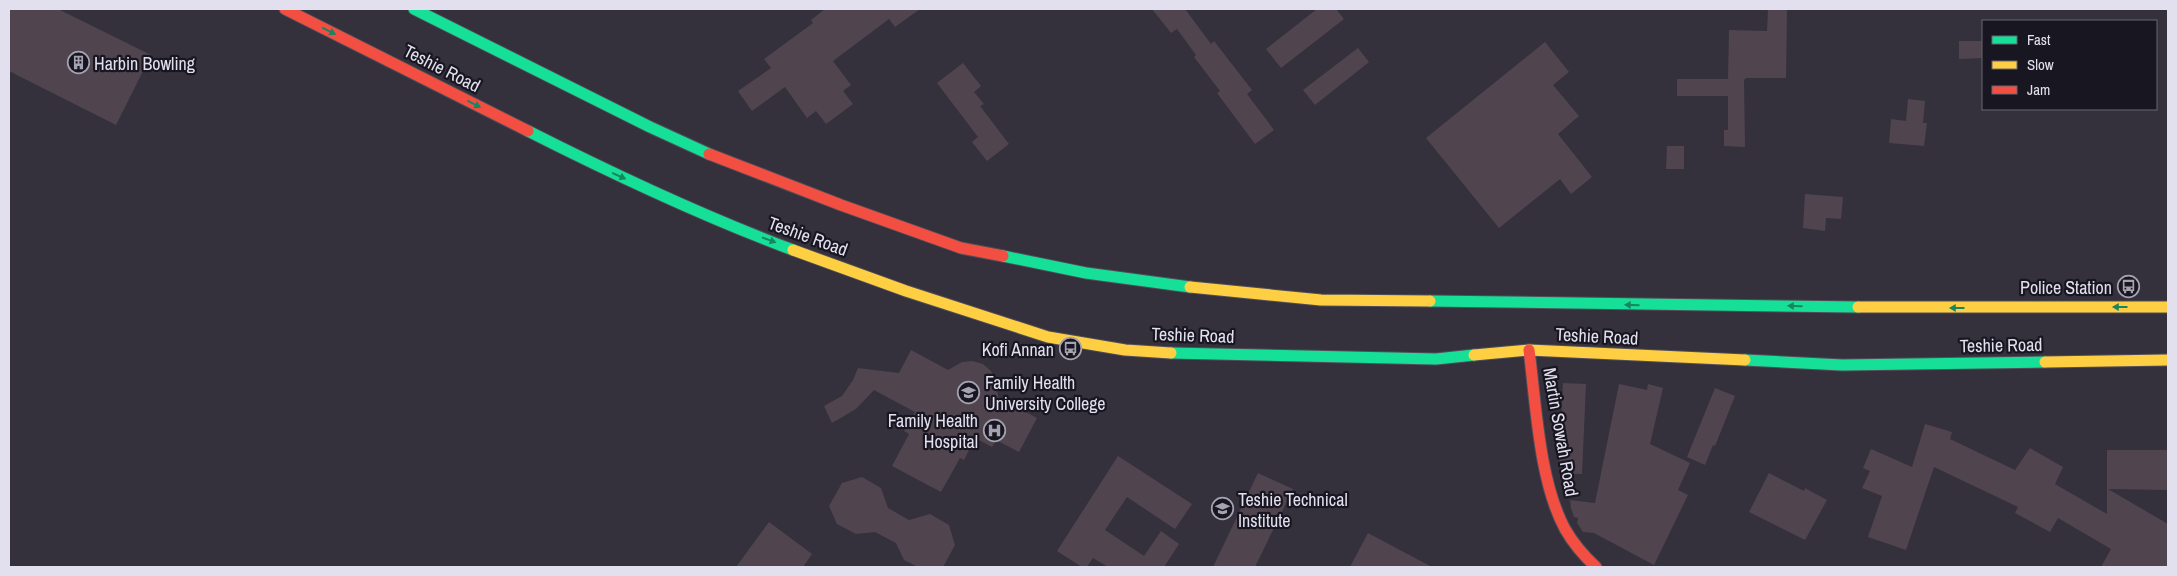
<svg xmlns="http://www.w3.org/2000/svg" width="2177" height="576" viewBox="0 0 2177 576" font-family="'Archivo Narrow',sans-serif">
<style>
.building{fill:#50444f}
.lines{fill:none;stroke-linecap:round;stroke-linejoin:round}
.fast-casing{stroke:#514e59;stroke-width:13}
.slow-casing{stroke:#514e59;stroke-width:13}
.jam-casing{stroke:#514e59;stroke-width:13}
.fast{stroke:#16e098;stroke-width:11}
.slow{stroke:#ffcf43;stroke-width:11}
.jam{stroke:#f24e42;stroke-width:11}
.oneway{fill:#178562}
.labels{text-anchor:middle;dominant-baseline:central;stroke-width:4.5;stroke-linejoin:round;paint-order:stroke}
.poi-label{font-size:18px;fill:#e2dfef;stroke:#181620;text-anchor:start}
.street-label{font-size:18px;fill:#e2dfef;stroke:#181620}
</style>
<rect width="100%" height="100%" fill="#34313d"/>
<g class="building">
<polygon points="9,9 58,9 151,55 116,125 9,71"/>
<polygon points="825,9 920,9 895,27 889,19 833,61 851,85 843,91 853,104 826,124 816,111 807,118 785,87 752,111 738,91 771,68 764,59 813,23 811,20"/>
<polygon points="1152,9 1185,9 1211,44 1214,41 1252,90 1247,94 1274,130 1255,144 1217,93 1220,91 1194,57 1196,55 1177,29 1171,33"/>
<polygon points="1317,9 1336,9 1344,19 1281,68 1266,49"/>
<polygon points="1768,9 1787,9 1786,78 1746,78 1744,80 1745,147 1724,146 1724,130 1728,130 1728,96 1677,96 1677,79 1728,79 1729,30 1767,31"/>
<polygon points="1959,41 1983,41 1983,58 1959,59"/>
<polygon points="1545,42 1569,72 1553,85 1579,116 1558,134 1592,177 1571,194 1560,179 1499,228 1426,138"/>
<polygon points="1358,48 1369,62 1315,105 1303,90"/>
<polygon points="963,63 981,86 974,92 984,104 980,106 1009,144 987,161 972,142 978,137 937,83"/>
<polygon points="1908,99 1925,101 1923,123 1927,123 1924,146 1889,143 1891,119 1906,121"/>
<polygon points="1667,146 1684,146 1684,169 1666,169"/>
<polygon points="1805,194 1843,197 1841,219 1826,218 1825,231 1803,228"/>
<polygon points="911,350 948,370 962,362 972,361 983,364 991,371 996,380 998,397 1037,418 1019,452 996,440 992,447 975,438 964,460 960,458 941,492 892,466 909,434 904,431 915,412 874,390 856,409 832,423 824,406 842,396 853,380 858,368 899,373"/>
<polygon points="1563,383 1586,384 1582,474 1561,473 1559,463"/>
<polygon points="1619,384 1647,390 1648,384 1663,388 1650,444 1690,463 1678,490 1688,495 1654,565 1594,533 1583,532 1577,523 1578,518 1574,517 1571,508 1570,500 1595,503"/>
<polygon points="1715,388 1735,396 1715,446 1713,445 1705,465 1687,457"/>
<polygon points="1925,424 1952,432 1950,439 2015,470 2030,448 2063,467 2055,484 2107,514 2107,450 2168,450 2168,490 2108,489 2168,524 2168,567 2101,567 2111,549 2058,518 2050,532 2015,513 2018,507 1934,467 1906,550 1868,537 1882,496 1862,488 1870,471 1863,468 1871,449 1912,467"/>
<polygon points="1118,456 1192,504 1175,529 1127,497 1105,530 1144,556 1161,531 1179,544 1164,567 1108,567 1093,558 1087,567 1082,567 1057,551"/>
<polygon points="1258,473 1293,489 1255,567 1213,567"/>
<polygon points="1769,473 1804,491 1805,488 1827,500 1805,540 1749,512"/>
<polygon points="862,477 881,488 888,508 909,520 930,514 949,525 955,545 943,567 918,567 904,560 896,543 875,532 856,534 837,524 829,506 842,483"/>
<polygon points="769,522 812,554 803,567 736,567"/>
<polygon points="1368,533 1432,567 1350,567"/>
</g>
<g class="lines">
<defs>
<g id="fast">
<polyline points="414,9 650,127 709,154"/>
<path d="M528 131C615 175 702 216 793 250"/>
<polyline points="1003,256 1086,273 1190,287"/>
<polyline points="1430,301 1858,307"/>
<polyline points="1171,353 1436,359 1474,355"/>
<polyline points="1745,360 1842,365 2045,362"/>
</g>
<g id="slow">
<polyline points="793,250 906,291 1048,337 1125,350 1171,353"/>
<polyline points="1190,287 1321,300 1430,301"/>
<polyline points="1858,307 2168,307"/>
<polyline points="1474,355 1529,350 1745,360"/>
<polyline points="2045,362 2168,360"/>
</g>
<g id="jam">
<polyline points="285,9 528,131"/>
<polyline points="709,154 841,205 961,248 1003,256"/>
<path d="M1529 350C1536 404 1539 481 1565 529 1573 543 1584 556 1596 567"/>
</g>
</defs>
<use href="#fast" class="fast-casing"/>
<use href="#slow" class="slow-casing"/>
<use href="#jam" class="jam-casing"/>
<use href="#fast" class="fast"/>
<use href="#slow" class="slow"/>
<use href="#jam" class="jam"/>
</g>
<defs><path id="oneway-solid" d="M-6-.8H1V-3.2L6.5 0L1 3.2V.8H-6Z" transform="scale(1.25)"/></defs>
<g class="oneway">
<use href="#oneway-solid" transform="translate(329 31) rotate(27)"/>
<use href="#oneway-solid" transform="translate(474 104) rotate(27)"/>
<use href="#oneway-solid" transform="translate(619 176) rotate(24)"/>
<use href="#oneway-solid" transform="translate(769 240) rotate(20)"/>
<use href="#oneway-solid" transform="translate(1632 305) rotate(-179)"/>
<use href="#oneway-solid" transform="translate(1795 306) rotate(-179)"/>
<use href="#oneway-solid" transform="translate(2120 307) rotate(180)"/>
<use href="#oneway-solid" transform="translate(1957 308) rotate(180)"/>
</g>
<defs>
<symbol id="building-ring" viewBox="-11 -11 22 22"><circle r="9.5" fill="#181620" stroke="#a5a2b1" stroke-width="1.5"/><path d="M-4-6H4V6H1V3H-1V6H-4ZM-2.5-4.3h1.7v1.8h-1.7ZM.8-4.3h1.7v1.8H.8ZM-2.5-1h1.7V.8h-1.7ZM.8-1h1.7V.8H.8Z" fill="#a5a2b1"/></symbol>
<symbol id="bus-ring" viewBox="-11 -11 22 22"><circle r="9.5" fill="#181620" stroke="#a5a2b1" stroke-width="1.5"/><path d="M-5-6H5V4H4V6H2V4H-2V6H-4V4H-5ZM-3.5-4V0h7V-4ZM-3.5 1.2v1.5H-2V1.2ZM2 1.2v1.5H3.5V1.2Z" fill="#a5a2b1"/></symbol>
<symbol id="university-ring" viewBox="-11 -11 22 22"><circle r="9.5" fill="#181620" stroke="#a5a2b1" stroke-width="1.5"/><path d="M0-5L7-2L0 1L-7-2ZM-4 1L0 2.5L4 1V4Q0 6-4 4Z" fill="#a5a2b1"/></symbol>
<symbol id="hospital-ring" viewBox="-11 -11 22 22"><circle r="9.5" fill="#181620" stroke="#a5a2b1" stroke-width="1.5"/><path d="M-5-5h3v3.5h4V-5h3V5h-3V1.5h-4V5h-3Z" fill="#a5a2b1"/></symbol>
<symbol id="school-ring" viewBox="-11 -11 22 22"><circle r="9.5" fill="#181620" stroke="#a5a2b1" stroke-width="1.5"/><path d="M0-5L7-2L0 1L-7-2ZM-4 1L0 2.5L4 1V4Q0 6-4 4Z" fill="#a5a2b1"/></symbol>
</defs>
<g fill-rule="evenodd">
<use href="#building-ring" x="66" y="50" width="25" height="25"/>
<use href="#bus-ring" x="2116" y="274" width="25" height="25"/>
<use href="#bus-ring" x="1058" y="336" width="25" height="25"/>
<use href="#university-ring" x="956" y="380" width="25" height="25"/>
<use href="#hospital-ring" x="982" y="418" width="25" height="25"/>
<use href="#school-ring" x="1210" y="496" width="25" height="25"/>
</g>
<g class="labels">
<g class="poi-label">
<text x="94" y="63">Harbin Bowling</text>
<text x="2112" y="287" text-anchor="end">Police Station</text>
<text x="1054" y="349" text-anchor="end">Kofi Annan</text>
<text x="985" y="382">Family Health<tspan x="985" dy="21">University College</tspan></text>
<text x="978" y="420" text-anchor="end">Family Health<tspan x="978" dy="21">Hospital</tspan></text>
<text x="1238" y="499">Teshie Technical<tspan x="1238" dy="21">Institute</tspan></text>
</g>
<g class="street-label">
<text transform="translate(442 68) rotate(27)">Teshie Road</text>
<text transform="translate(808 236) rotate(20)">Teshie Road</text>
<text transform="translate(1193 335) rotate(2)">Teshie Road</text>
<text transform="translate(1597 336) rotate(3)">Teshie Road</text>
<text transform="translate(2001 345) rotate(-1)">Teshie Road</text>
<text transform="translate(1561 432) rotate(80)">Martin Sowah Road</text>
</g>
</g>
<rect width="2177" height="576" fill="none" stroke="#e2dfef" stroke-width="20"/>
<rect x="1982" y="20" width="175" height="90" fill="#181620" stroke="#696673"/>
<rect x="1992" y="36" width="25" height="8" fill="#16e098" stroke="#696673"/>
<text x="2027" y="45" font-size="15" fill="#e2dfef">Fast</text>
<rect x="1992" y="61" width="25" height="8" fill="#ffcf43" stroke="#696673"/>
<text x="2027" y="70" font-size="15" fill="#e2dfef">Slow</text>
<rect x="1992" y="86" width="25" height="8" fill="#f24e42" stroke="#696673"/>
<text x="2027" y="95" font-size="15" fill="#e2dfef">Jam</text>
</svg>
